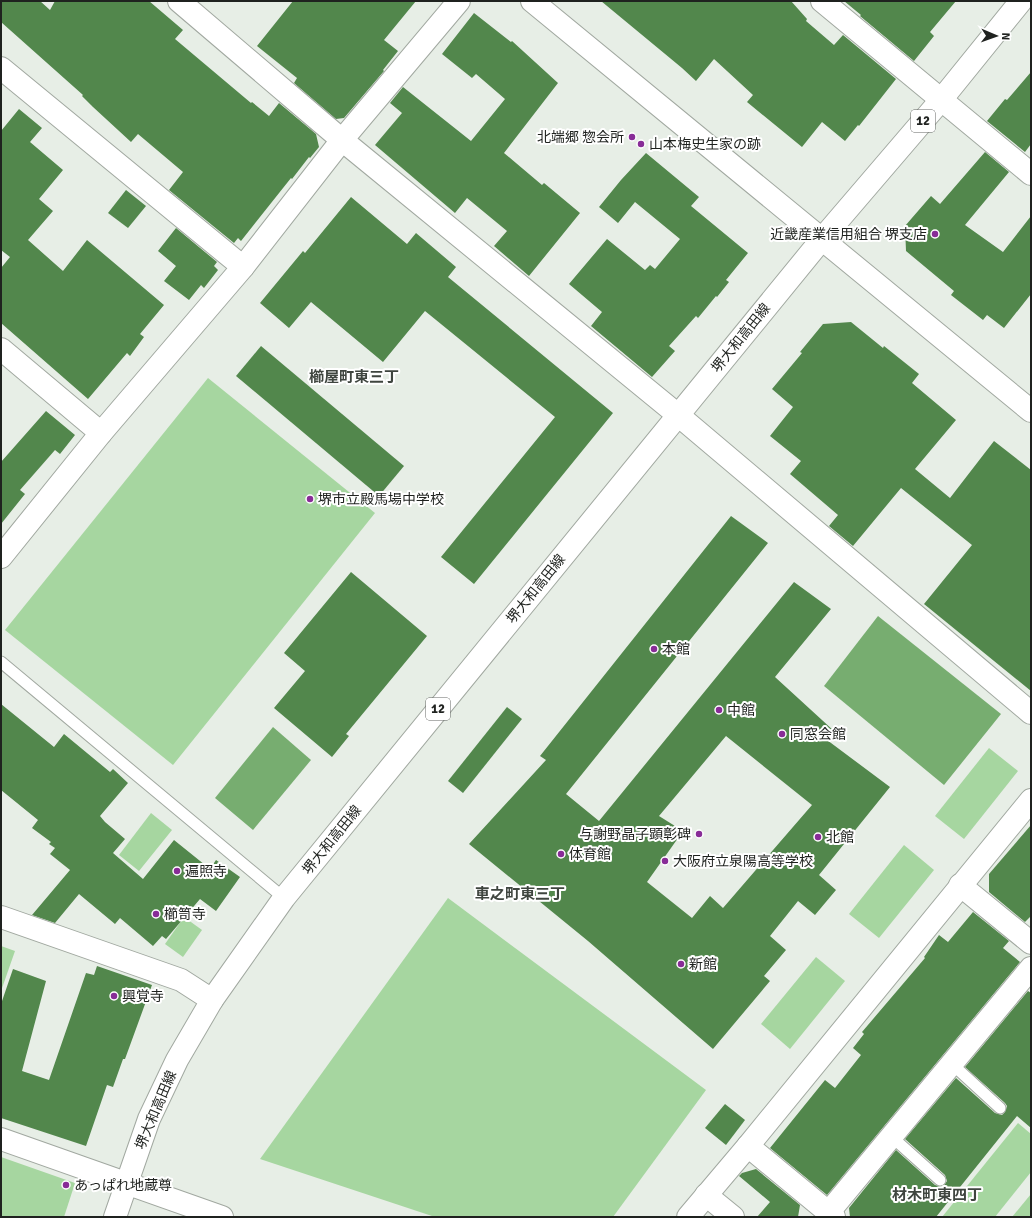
<svg xmlns="http://www.w3.org/2000/svg" width="1032" height="1218" viewBox="0 0 1032 1218" font-family="Signika,'Noto Sans JP',sans-serif">
<style>
.green{fill:#a6d6a0}
.water{fill:#77ad70}
.building{fill:#52874c;fill-rule:evenodd}
.lines{fill:none;stroke-linecap:round;stroke-linejoin:round}
.service-casing{stroke:#a1a8a0;stroke-width:13}
.minor-casing{stroke:#a1a8a0;stroke-width:24}
.tertiary-casing{stroke:#a1a8a0;stroke-width:24}
.primary-casing{stroke:#a1a8a0;stroke-width:24}
.service{stroke:#fff;stroke-width:11}
.minor{stroke:#fff;stroke-width:22}
.tertiary{stroke:#fff;stroke-width:22}
.primary{stroke:#fff;stroke-width:22}
.poi-dot{fill:#882c97;stroke:#fff;stroke-width:1.5}
.labels{text-anchor:middle;dominant-baseline:central;stroke-width:4;stroke-linejoin:round;paint-order:stroke}
.shield{fill:#fff;stroke:#626462;stroke-width:1}
.shield-label{font-size:13px;font-weight:bold;fill:#1f221f}
.poi-label{font-size:14px;fill:#1f221f;stroke:#fff;text-anchor:start}
.street-label{font-size:14px;fill:#1f221f;stroke:#fff}
.neighbourhood-label{font-size:15px;font-weight:bold;fill:#3f453f;stroke:#fff}
</style>
<rect width="100%" height="100%" fill="#e7eee6"/>
<g class="green">
<polygon points="208,378 375,513 173,765 5,630"/>
<polygon points="989,748 1018,771 964,839 935,816"/>
<polygon points="151,813 172,830 139,871 119,855"/>
<polygon points="904,845 934,870 879,938 849,914"/>
<polygon points="448,898 706,1090 613,1217 435,1217 260,1159"/>
<polygon points="184,917 202,930 183,957 165,944"/>
<polygon points="1,946 15,951 1,991"/>
<polygon points="816,957 845,981 790,1049 761,1024"/>
<polygon points="1018,1123 1031,1134 1031,1172 995,1217 942,1217"/>
<polygon points="1,1157 75,1183 64,1217 1,1217"/>
<polygon points="1031,1194 1031,1217 1012,1217"/>
</g>
<g class="water">
<polygon points="878,616 1001,714 944,785 824,686"/>
<polygon points="273,727 311,760 253,830 215,798"/>
</g>
<g class="building">
<polygon points="1,1 40,1 50,10 55,1 149,1 183,30 175,39 251,103 252,102 269,116 279,103 316,134 319,147 310,158 309,157 292,179 291,178 241,241 238,238 234,243 169,190 183,172 138,134 131,142 93,107 82,96 83,95 1,22"/>
<polygon points="293,1 416,1 384,40 398,51 383,70 384,71 344,118 336,119 294,83 297,78 257,46"/>
<polygon points="601,1 791,1 807,19 806,21 834,45 843,35 896,79 859,126 858,125 845,141 822,122 802,147 747,102 753,95 714,59 696,81 682,68"/>
<polygon points="844,1 956,1 930,32 934,36 914,61 860,16 861,15"/>
<polygon points="474,13 511,42 512,41 558,83 504,153 542,185 544,183 580,213 529,276 494,246 507,231 467,198 455,213 375,145 402,113 390,103 403,87 471,141 505,99 476,74 472,78 442,54"/>
<polygon points="1031,72 1031,144 1025,152 987,121 1005,99 1007,100"/>
<polygon points="19,109 42,128 30,142 63,170 39,199 53,211 28,240 63,271 87,240 164,305 140,334 144,337 130,356 127,353 88,399 1,323 1,268 10,257 1,250 1,131"/>
<polygon points="985,152 1009,172 965,225 1003,252 1031,216 1031,294 1004,328 987,315 983,320 951,295 954,291 906,251 905,226 931,196 940,204"/>
<polygon points="646,153 699,197 691,206 748,253 726,280 729,282 717,297 716,296 698,318 696,316 669,346 675,351 652,377 591,326 602,312 569,284 607,239 645,270 650,265 655,269 680,239 635,202 618,223 599,207 621,180"/>
<polygon points="126,190 146,206 128,228 108,213"/>
<polygon points="351,197 407,244 416,233 456,267 448,277 613,413 474,584 441,557 555,417 425,311 383,362 311,302 289,328 260,303 303,251 305,253"/>
<polygon points="176,228 217,262 214,266 218,270 204,288 201,285 189,300 164,281 176,266 158,251"/>
<polygon points="851,322 883,348 884,346 919,374 912,383 956,420 915,469 950,498 994,441 1031,470 1031,691 924,604 972,545 901,488 853,546 829,526 838,515 790,474 801,461 770,436 793,407 772,389 802,353 800,352 823,324"/>
<polygon points="261,346 404,466 379,496 236,376"/>
<polygon points="46,411 75,435 60,454 55,450 20,490 25,494 1,524 1,462"/>
<path d="M731 516 768 543 566 794 599 821 794 582 831 609 775 677 834 731 827 740 890 787 819 875 836 890 815 915 798 901 770 936 786 950 764 976 770 981 713 1049 588 941 469 844 546 760 540 756ZM726 736 812 805 723 908 710 896 692 918 647 882 683 831 659 816Z"/>
<polygon points="351,572 427,636 346,734 349,736 332,757 274,708 305,671 284,653"/>
<polygon points="1,704 54,747 64,734 110,772 113,769 128,783 100,816 105,822 125,839 113,853 143,879 174,840 210,869 216,860 240,877 216,911 200,899 166,939 162,936 153,946 120,918 115,924 79,894 55,923 32,915 70,870 50,854 55,848 49,844 51,842 32,828 38,820 1,790"/>
<polygon points="507,707 522,719 463,793 448,781"/>
<polygon points="1031,825 1031,916 1025,922 989,892 989,874"/>
<polygon points="973,912 1009,941 1003,948 1020,962 827,1195 770,1148 825,1080 835,1088 861,1055 853,1048 864,1034 862,1032 925,958 924,957 939,935 948,942"/>
<polygon points="97,966 152,985 125,1059 123,1059 113,1087 107,1085 86,1146 1,1118 1,1004 13,969 46,981 22,1071 49,1080 86,973 94,975"/>
<polygon points="1028,991 1031,993 1031,1128 1017,1116 936,1217 850,1217 849,1208 896,1150 935,1185 942,1187 945,1184 947,1181 945,1175 905,1139 956,1078 995,1113 1002,1115 1005,1112 1007,1106 1005,1103 965,1067"/>
<polygon points="725,1104 745,1120 726,1145 705,1128"/>
<polygon points="756,1169 800,1205 798,1217 757,1217 770,1202 739,1176 742,1173"/>
</g>
<g class="lines">
<defs>
<g id="service">
<polyline points="1,662 284,898"/>
<polyline points="952,1064 1000,1108"/>
<polyline points="892,1137 940,1180"/>
</g>
<g id="minor">
<polyline points="179,1 342,140 678,415 1031,713"/>
<polyline points="822,1 1031,174"/>
<polyline points="1,68 243,267"/>
<polyline points="1,349 101,433"/>
<polyline points="1,557 101,433 243,267 342,140 459,1"/>
<polyline points="960,885 1031,943"/>
<polyline points="1,917 181,980 212,1000"/>
<polyline points="1,1139 222,1217"/>
<polyline points="748,1146 834,1217"/>
<polyline points="706,1195 733,1217"/>
<polyline points="828,1213 1031,968"/>
<polyline points="688,1217 748,1146 1031,800"/>
</g>
<polyline id="tertiary" points="532,1 1031,411"/>
<polyline id="primary" points="115,1217 149,1119 177,1060 212,1000 284,898 822,239 941,100 1021,1"/>
</defs>
<use href="#service" class="service-casing"/>
<use href="#minor" class="minor-casing"/>
<use href="#tertiary" class="tertiary-casing"/>
<use href="#primary" class="primary-casing"/>
<use href="#service" class="service"/>
<use href="#minor" class="minor"/>
<use href="#tertiary" class="tertiary"/>
<use href="#primary" class="primary"/>
</g>
<g class="poi-dot">
<circle cx="632" cy="137" r="4"/>
<circle cx="641" cy="144" r="4"/>
<circle cx="935" cy="234" r="4"/>
<circle cx="310" cy="499" r="4"/>
<circle cx="654" cy="649" r="4"/>
<circle cx="719" cy="710" r="4"/>
<circle cx="782" cy="734" r="4"/>
<circle cx="699" cy="834" r="4"/>
<circle cx="818" cy="837" r="4"/>
<circle cx="561" cy="854" r="4"/>
<circle cx="665" cy="861" r="4"/>
<circle cx="177" cy="871" r="4"/>
<circle cx="156" cy="914" r="4"/>
<circle cx="681" cy="964" r="4"/>
<circle cx="114" cy="996" r="4"/>
<circle cx="66" cy="1185" r="4"/>
</g>
<g class="labels">
<g class="shield">
<rect x="911" y="110" width="24" height="22" rx="3"/>
<rect x="426" y="698" width="24" height="22" rx="3"/>
</g>
<g class="shield-label">
<text x="923" y="121">12</text>
<text x="438" y="709">12</text>
</g>
<g class="poi-label">
<text x="624" y="137" text-anchor="end">北端郷 惣会所</text>
<text x="649" y="144">山本梅史生家の跡</text>
<text x="927" y="234" text-anchor="end">近畿産業信用組合 堺支店</text>
<text x="318" y="499">堺市立殿馬場中学校</text>
<text x="662" y="649">本館</text>
<text x="727" y="710">中館</text>
<text x="790" y="734">同窓会館</text>
<text x="691" y="834" text-anchor="end">与謝野晶子顕彰碑</text>
<text x="826" y="837">北館</text>
<text x="569" y="854">体育館</text>
<text x="673" y="861">大阪府立泉陽高等学校</text>
<text x="185" y="871">遍照寺</text>
<text x="164" y="914">櫛笥寺</text>
<text x="689" y="964">新館</text>
<text x="122" y="996">興覚寺</text>
<text x="74" y="1185">あっぱれ地蔵尊</text>
</g>
<g class="street-label">
<text transform="translate(741 338) rotate(-51)">堺大和高田線</text>
<text transform="translate(536 589) rotate(-51)">堺大和高田線</text>
<text transform="translate(332 840) rotate(-51)">堺大和高田線</text>
<text transform="translate(156 1110) rotate(-67)">堺大和高田線</text>
</g>
<g class="neighbourhood-label">
<text x="354" y="377">櫛屋町東三丁</text>
<text x="520" y="894">車之町東三丁</text>
<text x="937" y="1195">材木町東四丁</text>
</g>
</g>
<rect width="1032" height="1218" fill="none" stroke="#1f221f" stroke-width="4"/>
<g transform="translate(996 36) rotate(92)" stroke="#ffffff" stroke-width="3" paint-order="stroke">
<path d="M0-3L7 15L0 10L-7 15Z" fill="#1f221f"/>
<text y="-6" font-size="11" font-weight="bold" text-anchor="middle" fill="#1f221f">N</text>
</g>
</svg>
